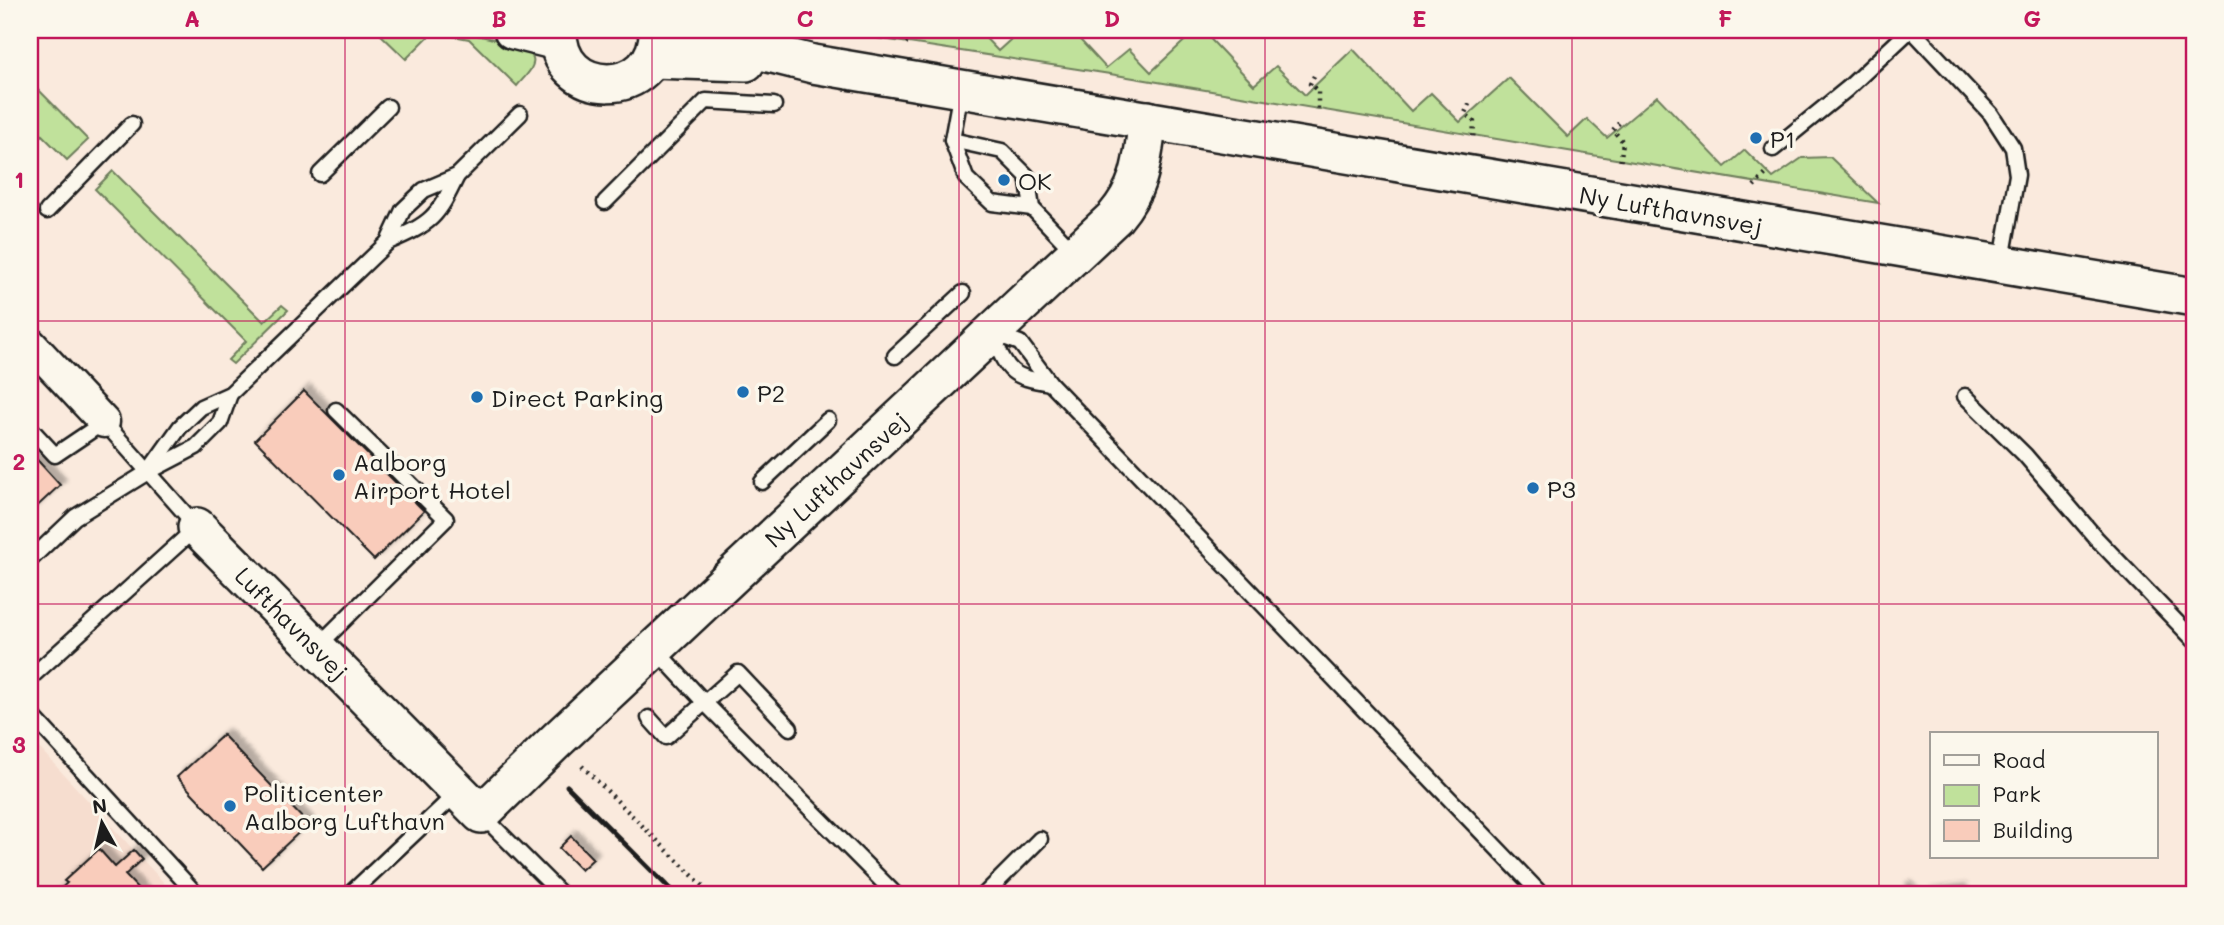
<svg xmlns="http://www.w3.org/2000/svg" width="2224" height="925" viewBox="0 0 2224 925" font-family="Mali,sans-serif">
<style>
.built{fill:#f6ddcf}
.green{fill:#c0e19b;stroke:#6e7e5c;stroke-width:2}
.building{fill:#f9ccbb;stroke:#1c1c1c;stroke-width:2;filter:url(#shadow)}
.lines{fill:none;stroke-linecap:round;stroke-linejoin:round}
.service-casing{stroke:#1c1c1c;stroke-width:19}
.minor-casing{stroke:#1c1c1c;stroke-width:35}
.tertiary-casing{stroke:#1c1c1c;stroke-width:42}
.path{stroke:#1c1c1c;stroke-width:4.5;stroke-dasharray:2 5;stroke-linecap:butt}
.service{stroke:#fbf7ec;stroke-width:14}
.minor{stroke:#fbf7ec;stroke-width:30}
.tertiary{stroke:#fbf7ec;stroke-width:37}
.rail{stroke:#1c1c1c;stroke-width:5}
.grid{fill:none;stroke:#c2185b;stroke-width:2;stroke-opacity:0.55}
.poi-dot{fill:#1f6fb2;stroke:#fbf7ec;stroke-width:2.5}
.labels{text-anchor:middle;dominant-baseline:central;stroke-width:7;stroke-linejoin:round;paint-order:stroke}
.poi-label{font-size:24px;fill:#1c1c1c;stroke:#fbf7ec;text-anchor:start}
.street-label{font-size:24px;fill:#1c1c1c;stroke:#fbf7ec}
.neatline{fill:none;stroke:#c2185b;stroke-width:2.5}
.grid-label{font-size:23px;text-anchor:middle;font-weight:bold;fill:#c2185b}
</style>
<defs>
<filter id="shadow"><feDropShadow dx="6" dy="-6" stdDeviation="2" flood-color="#0004"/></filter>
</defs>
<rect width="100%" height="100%" fill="#faeadd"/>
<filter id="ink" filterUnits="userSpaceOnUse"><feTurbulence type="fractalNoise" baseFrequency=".0143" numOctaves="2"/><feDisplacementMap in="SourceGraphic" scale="14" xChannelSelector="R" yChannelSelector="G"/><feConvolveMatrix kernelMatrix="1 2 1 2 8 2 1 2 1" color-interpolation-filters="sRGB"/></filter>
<g filter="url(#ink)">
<polygon class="built" points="30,738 155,873 175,895 30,895"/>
<g class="green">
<polygon points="376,30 434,31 406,59"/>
<path d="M438 30C454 30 527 42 533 58 536 68 522 79 517 86L469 39 437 33Z"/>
<polygon points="824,30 978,30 998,51 1021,30 1071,30 1106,68 1129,49 1151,72 1196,30 1202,30 1254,85 1276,66 1305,95 1353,49 1411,111 1431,93 1460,122 1509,78 1568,137 1587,119 1607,138 1657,96 1725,167 1745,150 1773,178 1802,158 1830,157 1878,203 1110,74"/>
<polygon points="30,81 88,140 67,160 30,123"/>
<polygon points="113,171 264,322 282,305 288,310 233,364 228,360 246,341 95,189"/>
</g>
<g class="building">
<polygon points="304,391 424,511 374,560 255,440"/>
<polygon points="30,452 60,485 30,513"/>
<polygon points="223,735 308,824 262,867 177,777"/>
<polygon points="571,836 593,859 581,870 559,848"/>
<polygon points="99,849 115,867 134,850 142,859 125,875 144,895 54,895 67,883 64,881"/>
<polygon points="1901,888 1906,888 1911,895 1901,895"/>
<polygon points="1960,890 1961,895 1924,895"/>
</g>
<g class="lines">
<defs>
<g id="service">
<polyline points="1912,30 1991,114 2013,148 2017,175 2001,266"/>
<polyline points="961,91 952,140 966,178 992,203 1032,208"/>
<polyline points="952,140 1002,151 1027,176 1032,208 1076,254"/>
<polyline points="1773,149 1847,89 1910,30"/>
<polyline points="320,174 388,107"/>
<polyline points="605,202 706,101 774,105"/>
<polyline points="47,211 132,124"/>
<polyline points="388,242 403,210 424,190 457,176 520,114"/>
<polyline points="993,333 1020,343 1050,383 1542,895"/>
<path d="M992 335C1009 373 1009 376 1050 383"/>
<polyline points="895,356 963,293"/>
<polyline points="1965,396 2025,455 2096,538 2194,640"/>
<polyline points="30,428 55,455 104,422 197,527 30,678"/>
<path d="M148 472 180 427 201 407 230 394 388 242C432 223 437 218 457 176"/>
<polyline points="762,482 828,420"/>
<polyline points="30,560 75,517 148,472 196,447 220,423 230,394"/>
<polyline points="318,646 446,519 336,410"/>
<polyline points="655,649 705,703 896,895"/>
<polyline points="30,713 197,895"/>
<polyline points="649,718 666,737 738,673 790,728"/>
<polyline points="482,815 562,895"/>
<polyline points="349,895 457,793"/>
<polyline points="984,895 1040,839"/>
</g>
<polyline id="minor" points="30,343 104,422"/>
<g id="tertiary">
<polyline points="513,30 557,41"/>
<path d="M558 30C556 101 660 100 658 30"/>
<polyline points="677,30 813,64 2194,297"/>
<polyline points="652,59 746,62"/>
<path d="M197 527 481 814 557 740 1115 217C1142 185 1142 160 1148 120"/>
</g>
</defs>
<use href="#service" class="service-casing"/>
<use href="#minor" class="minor-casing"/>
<use href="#tertiary" class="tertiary-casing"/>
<g class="path">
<polyline points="906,43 921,30"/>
<polyline points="1314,76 1310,84 1318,91 1318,113"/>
<polyline points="1469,104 1465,113 1474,122 1473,140"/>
<polyline points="1619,123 1613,130 1623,142 1620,165"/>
<polyline points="1754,186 1768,172"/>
<polyline points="582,766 710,893"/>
</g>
<use href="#service" class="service"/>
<use href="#minor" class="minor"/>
<use href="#tertiary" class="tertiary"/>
<polyline class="rail" points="567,786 676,895"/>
</g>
</g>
<path class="grid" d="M345 30V895M652 30V895M959 30V895M1265 30V895M1572 30V895M1879 30V895M30 321H2194M30 604H2194"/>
<g class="poi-dot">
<circle cx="1756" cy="138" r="7"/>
<circle cx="1004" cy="180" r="7"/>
<circle cx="743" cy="392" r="7"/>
<circle cx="477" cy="397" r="7"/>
<circle cx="339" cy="475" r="7"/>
<circle cx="1533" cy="488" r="7"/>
<circle cx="230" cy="806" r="7"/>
</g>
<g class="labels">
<g class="poi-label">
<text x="1770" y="138">P1</text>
<text x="1018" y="180">OK</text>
<text x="757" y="392">P2</text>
<text x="491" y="397">Direct Parking</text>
<text x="353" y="461">Aalborg<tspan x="353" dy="28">Airport Hotel</tspan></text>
<text x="1547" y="488">P3</text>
<text x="244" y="792">Politicenter<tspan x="244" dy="28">Aalborg Lufthavn</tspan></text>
</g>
<g class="street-label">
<text transform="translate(1671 210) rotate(10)">Ny Lufthavnsvej</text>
<text transform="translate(836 479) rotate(-43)">Ny Lufthavnsvej</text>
<text transform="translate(292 623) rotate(45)">Lufthavnsvej</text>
</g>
</g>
<rect width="2224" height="925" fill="none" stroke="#fbf7ec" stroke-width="77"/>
<rect x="1930" y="732" width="228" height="126" fill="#fbf7ec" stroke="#a29f99" stroke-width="2"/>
<rect x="1944" y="755" width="35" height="10" fill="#fbf7ec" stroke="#a29f99" stroke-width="2"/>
<text x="1993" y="768" font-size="21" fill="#1c1c1c">Road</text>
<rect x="1944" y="785" width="35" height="21" fill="#c0e19b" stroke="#a29f99" stroke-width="2"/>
<text x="1993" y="802" font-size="21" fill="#1c1c1c">Park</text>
<rect x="1944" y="820" width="35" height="21" fill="#f9ccbb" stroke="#a29f99" stroke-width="2"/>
<text x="1993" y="838" font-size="21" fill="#1c1c1c">Building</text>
<g transform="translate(102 823) rotate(352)" stroke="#fbf7ec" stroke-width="5" paint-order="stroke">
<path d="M0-5L12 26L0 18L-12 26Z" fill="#1c1c1c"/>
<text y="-10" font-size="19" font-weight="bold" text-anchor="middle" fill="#1c1c1c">N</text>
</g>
<rect x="38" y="38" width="2148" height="848" class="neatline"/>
<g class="grid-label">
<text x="192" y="27">A</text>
<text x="499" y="27">B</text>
<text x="805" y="27">C</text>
<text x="1112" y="27">D</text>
<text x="1419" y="27">E</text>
<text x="1725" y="27">F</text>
<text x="2032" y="27">G</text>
<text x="19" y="188">1</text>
<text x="19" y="470">2</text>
<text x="19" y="753">3</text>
</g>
</svg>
